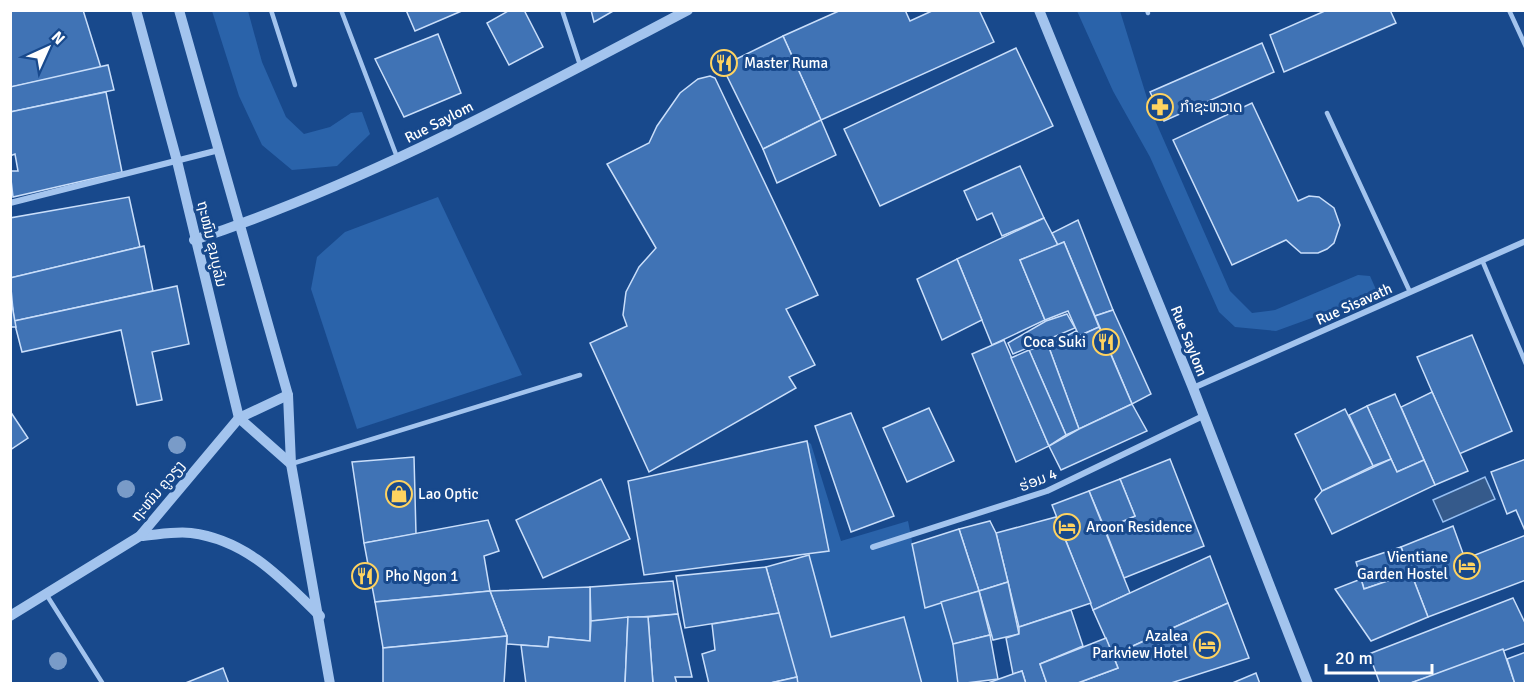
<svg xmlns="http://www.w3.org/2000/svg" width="1536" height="694" viewBox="0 0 1536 694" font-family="Signika,'Noto Sans Lao',sans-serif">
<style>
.green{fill:#2a63aa}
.water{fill:#355a8b;stroke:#95bef1;stroke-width:1.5}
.building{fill:#4073b5;stroke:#c9defa;stroke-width:1.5}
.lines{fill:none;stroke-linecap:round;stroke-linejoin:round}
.service{stroke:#a3c4ee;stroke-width:4.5}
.minor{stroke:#a3c4ee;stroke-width:6}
.tertiary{stroke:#a3c4ee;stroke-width:10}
.tree{fill:#799bc8}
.labels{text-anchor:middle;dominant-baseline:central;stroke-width:6;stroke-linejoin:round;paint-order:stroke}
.poi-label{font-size:15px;fill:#fff;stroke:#18498c;text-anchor:start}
.street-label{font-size:15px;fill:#fff;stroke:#18498c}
</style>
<rect width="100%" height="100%" fill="#18498c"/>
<g class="green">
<polygon points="212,11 248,11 262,62 286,117 304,134 330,127 351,113 362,112 370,134 337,166 292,170 262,145 239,96"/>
<polygon points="1077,11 1120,11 1151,111 1230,291 1252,313 1275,310 1358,275 1370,276 1378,294 1276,331 1235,327 1219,312 1150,157 1113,91"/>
<polygon points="438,197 522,375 357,429 311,289 317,257 345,232"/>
<polygon points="807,441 811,444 841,541 908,521 925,607 941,602 953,644 958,683 922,683 904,618 831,637 809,555 829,551"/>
</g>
<polygon class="water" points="1485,477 1495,499 1443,522 1433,500"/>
<g class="building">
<polygon points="10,10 83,10 101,68 11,87"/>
<polygon points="406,10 464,10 415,31"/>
<polygon points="510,10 524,10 543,47 509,65 487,23"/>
<polygon points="591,10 615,10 594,22"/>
<polygon points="841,10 905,10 910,21 934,10 979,10 994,42 821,120 783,36"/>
<polygon points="1327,10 1390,10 1396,23 1284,72 1270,35"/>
<polygon points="438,34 461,93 404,117 375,59"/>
<polygon points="783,36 821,120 763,149 722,66"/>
<polygon points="1262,43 1274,72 1164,121 1150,92"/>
<polygon points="1016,48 1053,126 880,206 844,129"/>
<polygon points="108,65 114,90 10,112 10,87"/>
<polygon points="710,76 715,78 818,295 786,309 815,365 789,377 796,388 649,472 590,343 627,326 623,315 626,292 639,267 656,248 607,164 649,143 657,126 680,93 698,79"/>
<polygon points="106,92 122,172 13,197 10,171 18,171 15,154 10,156 10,112"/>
<polygon points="1252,103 1298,201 1309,196 1319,197 1334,208 1340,225 1334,243 1327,249 1318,253 1301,253 1286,240 1232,265 1173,140"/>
<polygon points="821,120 836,155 777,183 763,149"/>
<polygon points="1020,166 1044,218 1002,236 992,213 977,220 964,191"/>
<polygon points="129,197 140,247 10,278 10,218"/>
<polygon points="1044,218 1058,245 1020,260 1045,320 992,345 957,259"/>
<polygon points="1078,220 1113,310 1095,316 1064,242 1058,245 1052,233"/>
<polygon points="1064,242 1099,327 1079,336 1068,311 1045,320 1020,260"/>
<polygon points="144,246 153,291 14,321 10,278"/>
<polygon points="957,259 982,320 942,340 917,279"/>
<polygon points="177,286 189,344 152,352 162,400 137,405 121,330 22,352 14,321"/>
<polygon points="10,294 16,327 10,327"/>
<polygon points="1113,310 1151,394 1132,404 1095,316"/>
<polygon points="1067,314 1075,328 1013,354 1008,343 1046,321"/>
<polygon points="1099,327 1132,404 1079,429 1048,345 1076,331 1079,336"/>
<polygon points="1472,335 1512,431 1459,454 1417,357"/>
<polygon points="1004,340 1049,446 1016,462 972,354"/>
<polygon points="1048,345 1079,429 1066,435 1029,350"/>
<polygon points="1029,350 1066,435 1049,446 1011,358"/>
<polygon points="1432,392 1468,471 1435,485 1401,407"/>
<polygon points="1395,394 1424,460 1397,472 1367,406"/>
<polygon points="1132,404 1147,431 1061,470 1049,446 1079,429"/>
<polygon points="1367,406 1391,459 1373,466 1349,415"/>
<polygon points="929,408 954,461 907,482 883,428"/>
<polygon points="1345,409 1373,466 1322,491 1295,434"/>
<polygon points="10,411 28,438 10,450"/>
<polygon points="851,413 894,516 851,532 815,426"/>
<polygon points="807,441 829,551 644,575 628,481"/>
<polygon points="414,457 416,534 364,543 352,462"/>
<polygon points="1170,459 1204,546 1124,578 1105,529 1135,516 1120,479"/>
<polygon points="1391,459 1397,472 1424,460 1435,485 1332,534 1315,499 1322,491"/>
<polygon points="1526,459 1526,533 1516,510 1507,514 1491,472"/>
<polygon points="601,479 630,539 543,578 516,520"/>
<polygon points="1120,479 1135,516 1105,529 1089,491"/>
<polygon points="1089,491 1130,593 1093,610 1052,505"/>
<polygon points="1056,517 1091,603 1019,627 996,533"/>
<polygon points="488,520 499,551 484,556 490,591 375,602 364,543"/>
<polygon points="990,521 996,533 1008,582 979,591 959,529"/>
<polygon points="1453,526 1465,559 1526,535 1526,580 1428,617 1401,547"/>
<polygon points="959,529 979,591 925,608 912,544"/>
<polygon points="1401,547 1411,573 1364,589 1356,562"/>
<polygon points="809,555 831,637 904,617 922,684 798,684 766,567"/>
<polygon points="1210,556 1228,603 1113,655 1093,610"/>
<polygon points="766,567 779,613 685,628 676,576"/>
<polygon points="1411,573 1428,617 1371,641 1335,589 1361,579 1364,589"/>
<polygon points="673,581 678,614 591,621 590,587"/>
<polygon points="1008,582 1019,634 993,640 979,591"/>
<polygon points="590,587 590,641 549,637 548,647 507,644 507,636 490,591"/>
<polygon points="490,591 507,636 383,648 375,602"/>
<polygon points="979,591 990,635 953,644 941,602"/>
<polygon points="1513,598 1526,625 1526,643 1408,684 1380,684 1369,654"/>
<polygon points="1228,603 1249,658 1168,684 1075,684 1118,668 1113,655"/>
<polygon points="1071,610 1083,646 1040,664 1047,684 1026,684 1022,671 1013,674 1006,638 1019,634 1019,627"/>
<polygon points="779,613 797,677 766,684 709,684 702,654 715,650 712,624"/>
<polygon points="678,614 692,677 675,677 677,684 653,684 648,617"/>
<polygon points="628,617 625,684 526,684 521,645 548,647 549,637 590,641 591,621"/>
<polygon points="628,617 648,617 653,684 625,684"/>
<polygon points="990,635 998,679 958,684 953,644"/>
<polygon points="507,636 504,684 383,684 383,648"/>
<polygon points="1106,638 1118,668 1075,684 1047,684 1040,664"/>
<polygon points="1503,649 1515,684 1408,684"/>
<polygon points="1526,652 1526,684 1515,684 1507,659"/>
<polygon points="223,668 229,684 183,684"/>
<polygon points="1022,671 1026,684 985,684 1013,674"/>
<polygon points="1256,673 1260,684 1230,684"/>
<polygon points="797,677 798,684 766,684"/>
</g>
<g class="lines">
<g class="service">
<polyline points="271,10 295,85"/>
<polyline points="341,10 397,157"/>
<polyline points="562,10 580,65"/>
<polyline points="1147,10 1148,13"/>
<polyline points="1509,10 1526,47"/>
<polyline points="1327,113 1410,292"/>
<polyline points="1482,260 1526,364"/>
<polyline points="291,464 580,375"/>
<polyline points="46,594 103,684"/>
</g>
<g class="minor">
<polyline points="10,203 219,150"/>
<polyline points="1193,388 1526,241"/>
<polyline points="873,547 1047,491 1203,416"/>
</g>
<g class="tertiary">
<polyline points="136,10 177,161 239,418 291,464"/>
<polyline points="179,10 288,395 291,464 330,684"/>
<polyline points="1039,10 1193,388 1308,684"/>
<path d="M194 240C367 183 528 94 688 10"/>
<path d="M140 536C156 535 175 531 191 533 247 540 282 579 320 616"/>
<polyline points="10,616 140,536 239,418 288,395"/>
</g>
</g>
<g class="tree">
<circle cx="177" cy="445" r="9"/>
<circle cx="126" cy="489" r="9"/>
<circle cx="58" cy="661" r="9"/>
</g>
<defs>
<symbol id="restaurant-ring" viewBox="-11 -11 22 22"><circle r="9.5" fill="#18498c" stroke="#ffd360" stroke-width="1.5"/><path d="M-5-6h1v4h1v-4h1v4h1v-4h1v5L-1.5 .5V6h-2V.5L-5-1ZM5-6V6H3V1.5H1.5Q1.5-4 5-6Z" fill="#ffd360"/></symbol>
<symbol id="pharmacy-ring" viewBox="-11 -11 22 22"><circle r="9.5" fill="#18498c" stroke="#ffd360" stroke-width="1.5"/><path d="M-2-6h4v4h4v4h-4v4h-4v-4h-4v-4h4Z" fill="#ffd360"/></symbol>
<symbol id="shop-ring" viewBox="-11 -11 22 22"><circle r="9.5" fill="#18498c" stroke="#ffd360" stroke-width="1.5"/><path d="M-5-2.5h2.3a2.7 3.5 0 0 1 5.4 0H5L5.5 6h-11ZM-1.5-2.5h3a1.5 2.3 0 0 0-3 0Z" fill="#ffd360"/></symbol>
<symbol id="hotel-ring" viewBox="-11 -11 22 22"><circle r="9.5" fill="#18498c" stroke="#ffd360" stroke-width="1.5"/><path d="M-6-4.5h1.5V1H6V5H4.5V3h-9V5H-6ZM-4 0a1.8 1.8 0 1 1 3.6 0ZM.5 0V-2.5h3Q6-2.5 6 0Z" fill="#ffd360"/></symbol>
</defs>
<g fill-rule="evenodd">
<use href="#restaurant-ring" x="709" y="48" width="30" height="30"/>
<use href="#pharmacy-ring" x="1145" y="92" width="30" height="30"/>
<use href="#restaurant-ring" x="1091" y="327" width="30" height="30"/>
<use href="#shop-ring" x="384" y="479" width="30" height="30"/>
<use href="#hotel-ring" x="1052" y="512" width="30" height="30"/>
<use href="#hotel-ring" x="1452" y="551" width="30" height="30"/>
<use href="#restaurant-ring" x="350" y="561" width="30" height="30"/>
<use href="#hotel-ring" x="1192" y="630" width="30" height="30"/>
</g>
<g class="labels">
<g class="poi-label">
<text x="744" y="63">Master Ruma</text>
<text x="1180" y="107">ກໍາຊະຫວາດ</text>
<text x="1086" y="342" text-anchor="end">Coca Suki</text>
<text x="418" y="494">Lao Optic</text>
<text x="1086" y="527">Aroon Residence</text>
<text x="1448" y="557" text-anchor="end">Vientiane<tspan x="1448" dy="17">Garden Hostel</tspan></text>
<text x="385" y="576">Pho Ngon 1</text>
<text x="1188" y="636" text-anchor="end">Azalea<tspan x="1188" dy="17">Parkview Hotel</tspan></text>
</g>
<g class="street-label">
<text transform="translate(439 122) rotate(-27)">Rue Saylom</text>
<text transform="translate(212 244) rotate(77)">ຖະໜົນ ຂຸນບູລົມ</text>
<text transform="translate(1354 304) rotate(-24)">Rue Sisavath</text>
<text transform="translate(1189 341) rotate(68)">Rue Saylom</text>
<text transform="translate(1038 480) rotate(-21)">ຮ່ອມ 4</text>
<text transform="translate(158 491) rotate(-50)">ຖະໜົນ ຄູວຽງ</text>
</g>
</g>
<rect width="1536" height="694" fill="none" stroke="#ffffff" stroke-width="24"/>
<g transform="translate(48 48) rotate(45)" stroke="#18498c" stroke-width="4.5" paint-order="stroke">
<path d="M0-4.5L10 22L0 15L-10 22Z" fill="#ffffff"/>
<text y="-9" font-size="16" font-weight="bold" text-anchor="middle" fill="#ffffff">N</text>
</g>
<path d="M1326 664v9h106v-9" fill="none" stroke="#ffffff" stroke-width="3"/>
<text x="1335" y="664" font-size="18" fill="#ffffff" stroke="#18498c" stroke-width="4.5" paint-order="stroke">20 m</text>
</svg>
